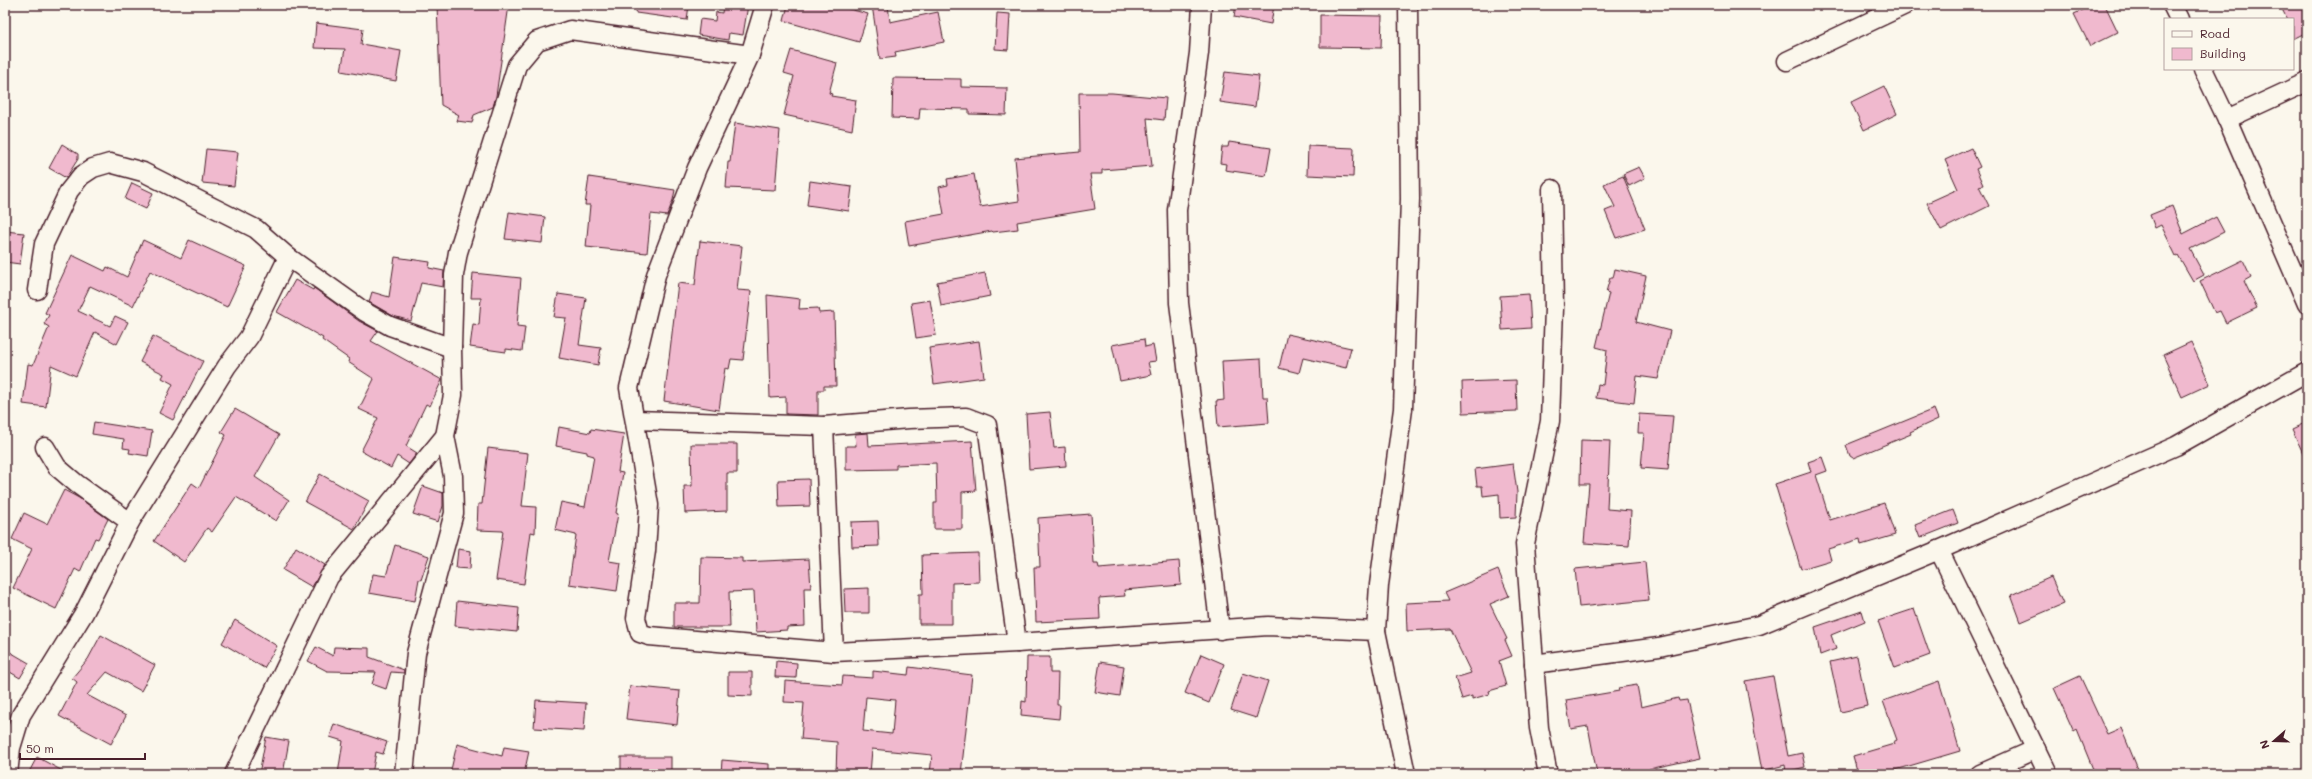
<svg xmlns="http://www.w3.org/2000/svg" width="2312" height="779" viewBox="0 0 2312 779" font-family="Mali,sans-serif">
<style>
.building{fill:#f0b9ce;stroke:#4a1f2b;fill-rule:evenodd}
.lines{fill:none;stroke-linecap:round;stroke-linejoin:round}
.street-casing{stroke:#4a1f2b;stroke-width:21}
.street{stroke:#fbf7ec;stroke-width:18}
</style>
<rect width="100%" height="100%" fill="#fbf7ec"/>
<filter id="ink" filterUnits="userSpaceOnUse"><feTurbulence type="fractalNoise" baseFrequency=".025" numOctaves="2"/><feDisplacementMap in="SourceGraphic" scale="8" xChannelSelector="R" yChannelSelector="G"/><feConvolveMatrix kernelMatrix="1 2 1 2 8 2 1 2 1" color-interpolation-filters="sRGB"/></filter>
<g filter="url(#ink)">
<g class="building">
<polygon points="437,5 509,5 496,96 493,107 474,115 472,123 457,121 459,115 441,105"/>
<polygon points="637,5 689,5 687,20 636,13"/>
<polygon points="723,5 748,5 743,35 729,33 728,40 698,35 700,19 715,21 716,12 722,13"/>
<polygon points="788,5 834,5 868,14 859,42 784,21"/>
<polygon points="872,5 888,5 890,22 938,12 944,42 895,52 896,57 880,59"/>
<polygon points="1236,5 1274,5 1271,24 1234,17"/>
<polygon points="2083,5 2105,5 2118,32 2090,46 2074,14 2085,9"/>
<polygon points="2280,5 2307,5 2307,32 2293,39 2293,19 2287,19"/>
<polygon points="997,13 1010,14 1008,50 995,49"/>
<polygon points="1320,15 1382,16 1381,48 1320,47"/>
<polygon points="316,23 363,29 361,44 401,51 396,81 341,71 345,49 314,48"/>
<polygon points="791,50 837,63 829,93 832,94 831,96 856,100 852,130 784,115 794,76 784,73"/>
<polygon points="1225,72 1259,76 1255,107 1220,102"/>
<polygon points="893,78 961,79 961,87 1007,88 1006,115 969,114 969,109 920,108 919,119 892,118"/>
<polygon points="1884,86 1897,114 1864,130 1851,102"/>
<polygon points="1079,93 1112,93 1166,98 1164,120 1147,118 1152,166 1102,170 1102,174 1090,174 1095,209 1017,222 1018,229 993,232 992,231 909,246 905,221 944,214 939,187 948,185 947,179 974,174 980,207 1019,201 1015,158 1080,152"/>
<polygon points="735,123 780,130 775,190 726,188 728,162 730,162"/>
<polygon points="1229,142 1271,148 1266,176 1225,170 1226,164 1220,163 1222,147 1228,147"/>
<polygon points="62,144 78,154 78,159 66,178 49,168"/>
<polygon points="1308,146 1354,148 1353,177 1307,175"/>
<polygon points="1971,148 1980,167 1976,169 1983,185 1979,186 1989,206 1941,230 1927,203 1958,189 1945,160"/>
<polygon points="206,149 238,152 234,186 202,183"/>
<polygon points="1639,167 1645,178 1629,186 1623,174"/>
<polygon points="1623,176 1645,229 1616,238 1605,211 1615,207 1604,184"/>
<polygon points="589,177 675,190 673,200 667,216 651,214 647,253 586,247 590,205 585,205"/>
<polygon points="810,181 852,187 849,211 807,205"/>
<polygon points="132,183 153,193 146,209 125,199"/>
<polygon points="2172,206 2183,234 2216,217 2224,232 2190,249 2204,275 2193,281 2178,255 2176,256 2161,225 2155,228 2150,215"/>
<polygon points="509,212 545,217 542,243 505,239"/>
<polygon points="5,231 24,233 20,264 5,262"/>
<polygon points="143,240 181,258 189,240 246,266 227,307 150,271 133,306 90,286 78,311 110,326 115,316 128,322 117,344 95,332 76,376 51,365 46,407 23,404 28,364 33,365 49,327 44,324 49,315 45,313 72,255 105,271 107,267 127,277"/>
<polygon points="700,241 742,246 737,290 751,291 743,360 731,359 729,369 725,368 719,410 664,401 678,283 695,285"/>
<polygon points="395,257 430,262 429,268 444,271 443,287 421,283 411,321 393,316 369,302 372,292 389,297"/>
<polygon points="2243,260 2251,277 2244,281 2257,308 2226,323 2220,311 2215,313 2200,281"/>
<polygon points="1615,269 1646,276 1636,322 1670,331 1658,379 1637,376 1634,403 1596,398 1598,384 1603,385 1607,350 1596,347 1609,293 1606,292 1610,278 1613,278"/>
<polygon points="473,273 521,278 517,326 525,327 522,351 506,349 506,352 470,347 473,324 479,325 481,298 471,298"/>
<polygon points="985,273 990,296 941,306 937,282"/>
<polygon points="295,280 313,290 314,288 359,321 378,331 371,341 442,380 430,406 426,404 406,446 417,453 409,464 397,456 391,468 361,451 378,418 359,409 374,379 348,362 349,359 322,340 323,338 277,312"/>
<polygon points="558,294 586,298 579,345 601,348 598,365 559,358 566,318 554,317"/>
<polygon points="1529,294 1531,328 1502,330 1500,296"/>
<polygon points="767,295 800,299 799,309 818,308 819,313 834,312 836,386 824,386 824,390 818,390 818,415 786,414 786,397 770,398"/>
<polygon points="930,300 936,335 916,338 911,303"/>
<polygon points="1287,334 1351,348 1346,368 1303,358 1299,373 1279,368"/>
<polygon points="153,336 203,361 173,420 159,413 173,384 162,378 164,374 140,362"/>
<polygon points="1144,339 1145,347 1153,345 1156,361 1148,362 1151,375 1120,381 1112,345"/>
<polygon points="979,341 984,377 934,384 929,348"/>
<polygon points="2191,342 2210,384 2182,397 2163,355"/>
<polygon points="1261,359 1263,397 1267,397 1269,423 1218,427 1216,401 1224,400 1222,361"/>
<polygon points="1516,380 1517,411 1463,413 1462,382"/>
<polygon points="235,409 279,435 255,477 289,500 276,521 236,497 212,532 207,528 184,562 154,541 192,483 199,488 226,435 221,432"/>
<polygon points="1934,409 1938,419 1910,432 1911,434 1853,458 1850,456 1846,445"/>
<polygon points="1050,412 1054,448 1065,447 1066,466 1029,469 1026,414"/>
<polygon points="1639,414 1673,416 1668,470 1641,468 1644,433 1638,433"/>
<polygon points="94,422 152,431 148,456 129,453 130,449 123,448 124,439 92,434"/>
<polygon points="2307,422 2307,462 2292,429"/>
<polygon points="559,427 590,433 591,429 624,434 618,472 623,473 616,513 618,514 609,561 621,563 617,591 569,584 576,535 555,530 561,502 585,507 594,456 587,454 587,452 556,446"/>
<polygon points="868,433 869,446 972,441 976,491 962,492 962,529 934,529 934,503 937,503 936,463 896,465 896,469 846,470 846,446 856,446 855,434"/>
<polygon points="1581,440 1610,441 1607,509 1631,511 1629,546 1584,543 1589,484 1580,484"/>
<polygon points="691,444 737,444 737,473 727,473 727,511 685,513 684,486 692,486"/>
<polygon points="488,448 528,453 522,506 536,507 535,533 531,532 524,584 496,580 503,531 477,530 478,504 482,504"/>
<polygon points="1822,457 1827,471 1816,475 1830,520 1884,503 1895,535 1861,545 1860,539 1828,549 1831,560 1801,569 1775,484 1811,472 1808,462"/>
<polygon points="1513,464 1517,492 1516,517 1500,518 1499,494 1483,496 1482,486 1477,486 1475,469"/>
<polygon points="320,474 369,501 354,529 305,502"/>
<polygon points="809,479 810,506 779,507 778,480"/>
<polygon points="423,486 443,493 443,506 438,522 413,514"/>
<polygon points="64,490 79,498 108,519 98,539 95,538 80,572 75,569 56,609 13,588 32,549 12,539 24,513 47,524"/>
<polygon points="1953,510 1958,523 1920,538 1915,525"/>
<polygon points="1091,514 1094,564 1098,564 1099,568 1179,561 1181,585 1124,590 1125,596 1099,598 1100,619 1036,622 1034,567 1040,567 1038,518"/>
<polygon points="878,521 879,546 852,547 851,522"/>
<polygon points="395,545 429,556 421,580 419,579 415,601 369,593 373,574 386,576"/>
<polygon points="296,547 325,565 312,587 283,570"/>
<polygon points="458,549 471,551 470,569 456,568"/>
<polygon points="978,553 979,582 952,583 952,624 919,624 919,594 923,594 922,555"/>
<polygon points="701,557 742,558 742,562 809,559 811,588 804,588 805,626 787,627 787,630 756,632 754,591 729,592 730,627 674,627 674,603 700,603"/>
<polygon points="1645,562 1649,600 1579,607 1575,569"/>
<polygon points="1498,570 1509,596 1490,604 1507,639 1505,640 1512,656 1499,661 1506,686 1489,691 1490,694 1472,699 1472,696 1462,699 1455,678 1471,673 1450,629 1407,631 1406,603 1448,601 1444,593"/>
<polygon points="2051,577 2063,604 2021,622 2011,595"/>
<polygon points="869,588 869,613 845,613 844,589"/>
<polygon points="457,601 519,608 517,632 455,626"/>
<polygon points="1914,609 1930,655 1895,668 1878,621"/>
<polygon points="1862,611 1865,621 1831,635 1836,649 1820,655 1815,627"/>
<polygon points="235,620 277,646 264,668 222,643"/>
<polygon points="101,635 155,665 141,691 107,672 87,695 126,716 111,744 59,716 77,682 72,678 88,659"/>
<polygon points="316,647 333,656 334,647 369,648 369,657 404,670 404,673 391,672 386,689 372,684 376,672 327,671 308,661"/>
<polygon points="5,649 29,663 20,678 5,669"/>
<polygon points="1201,654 1224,664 1209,703 1185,693"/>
<polygon points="1857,656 1867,706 1841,712 1830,662"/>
<polygon points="1027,657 1050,657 1050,673 1058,673 1057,705 1060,705 1059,719 1021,715 1022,701 1026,702"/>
<polygon points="776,661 797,663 796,678 775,677"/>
<polygon points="1100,662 1124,666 1120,696 1095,692"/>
<path d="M909 667 972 675 961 774H930L932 755 872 749 870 774H836L837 742 801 739 804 703 784 702 785 681 842 685 843 676 873 678V671L908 675ZM866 697 895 700 892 734 863 731Z"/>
<polygon points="728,672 752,672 752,696 728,695"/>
<polygon points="1243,673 1268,681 1256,718 1231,710"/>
<polygon points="1773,676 1788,756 1802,753 1805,767 1786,772 1785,765 1762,771 1745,681"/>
<polygon points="2080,676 2107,734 2121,728 2140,774 2095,774 2077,730 2074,732 2054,688"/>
<polygon points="1939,681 1960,751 1882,774 1858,774 1853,756 1894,744 1893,742 1897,740 1883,701"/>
<polygon points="1637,685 1641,707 1678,698 1679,701 1687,700 1700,758 1649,769 1650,774 1597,774 1588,726 1571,729 1566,700 1619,691 1618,688"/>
<polygon points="630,686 680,691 677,725 626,719"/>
<polygon points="536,700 586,703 584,731 534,728"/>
<polygon points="334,724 387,742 383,754 376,752 372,774 338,774 343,741 330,737"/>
<polygon points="266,737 289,741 283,774 259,774"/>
<polygon points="457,744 502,756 504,747 529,751 524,774 450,774"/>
<polygon points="37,757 68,774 28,774"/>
<rect x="621" y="757" width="50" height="17"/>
<polygon points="722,760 769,764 769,774 721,774"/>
</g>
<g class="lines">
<defs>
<g id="street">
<polyline points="765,5 750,55 697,168 656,275 629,388 649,505 646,551 636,618 640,633 649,636 834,652 1017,643 1268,626 1376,631"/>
<polyline points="1202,5 1199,53 1177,210 1179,303 1220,630"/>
<polyline points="2172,5 2179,19"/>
<polyline points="1787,61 1905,5"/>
<polyline points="2203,69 2227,119 2307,304"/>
<polyline points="2227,119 2307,82"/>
<polyline points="37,290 44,244 69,191 81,176 93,168 110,163 143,172 256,229 288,257 365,312 390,326 452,348"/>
<polyline points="635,420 824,426 909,419 966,417 987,425 1017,643"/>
<polyline points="824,426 834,652"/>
<polyline points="45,447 57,467 77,484 130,522"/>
<polyline points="1939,550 2048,774"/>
<polyline points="1534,664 1659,647 1759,625 1939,550 2176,446 2307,372"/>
<polyline points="8,774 11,748 21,715 84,613 130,522 227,366 249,337 288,257"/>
<polyline points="234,774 329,577 445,436"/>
<polyline points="404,774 416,653 454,513 453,476 445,436 453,395 452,348 454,275 458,252 517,65 537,41 570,30 750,55"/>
<polyline points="1406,774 1376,631 1379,585 1403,409 1410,199 1408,5"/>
<polyline points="1548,774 1539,728 1525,544 1550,421 1554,308 1552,189"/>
<polyline points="1980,774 2036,749"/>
</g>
</defs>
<use href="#street" class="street-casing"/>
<use href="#street" class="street"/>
</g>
</g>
<rect width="2312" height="779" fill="none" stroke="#fbf7ec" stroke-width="20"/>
<rect x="10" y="10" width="2292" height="759" fill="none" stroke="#4a1f2b" stroke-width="1.5" filter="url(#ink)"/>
<rect x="2164" y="18" width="130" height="52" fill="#fbf7ec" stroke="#b4a19f"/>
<rect x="2172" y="31" width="20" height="6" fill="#fbf7ec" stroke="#b4a19f"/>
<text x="2200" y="38" font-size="12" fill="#4a1f2b">Road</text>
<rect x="2172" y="48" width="20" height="12" fill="#f0b9ce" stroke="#b4a19f"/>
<text x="2200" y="58" font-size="12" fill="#4a1f2b">Building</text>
<g transform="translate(2274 741) rotate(250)" stroke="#fbf7ec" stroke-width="3" paint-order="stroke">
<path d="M0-3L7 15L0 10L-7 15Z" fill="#4a1f2b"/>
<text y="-6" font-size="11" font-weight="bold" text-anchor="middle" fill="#4a1f2b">N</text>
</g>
<path d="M20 753v6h125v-6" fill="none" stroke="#4a1f2b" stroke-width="2"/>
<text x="26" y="753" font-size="12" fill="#4a1f2b" stroke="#fbf7ec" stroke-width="3" paint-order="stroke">50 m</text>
</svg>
